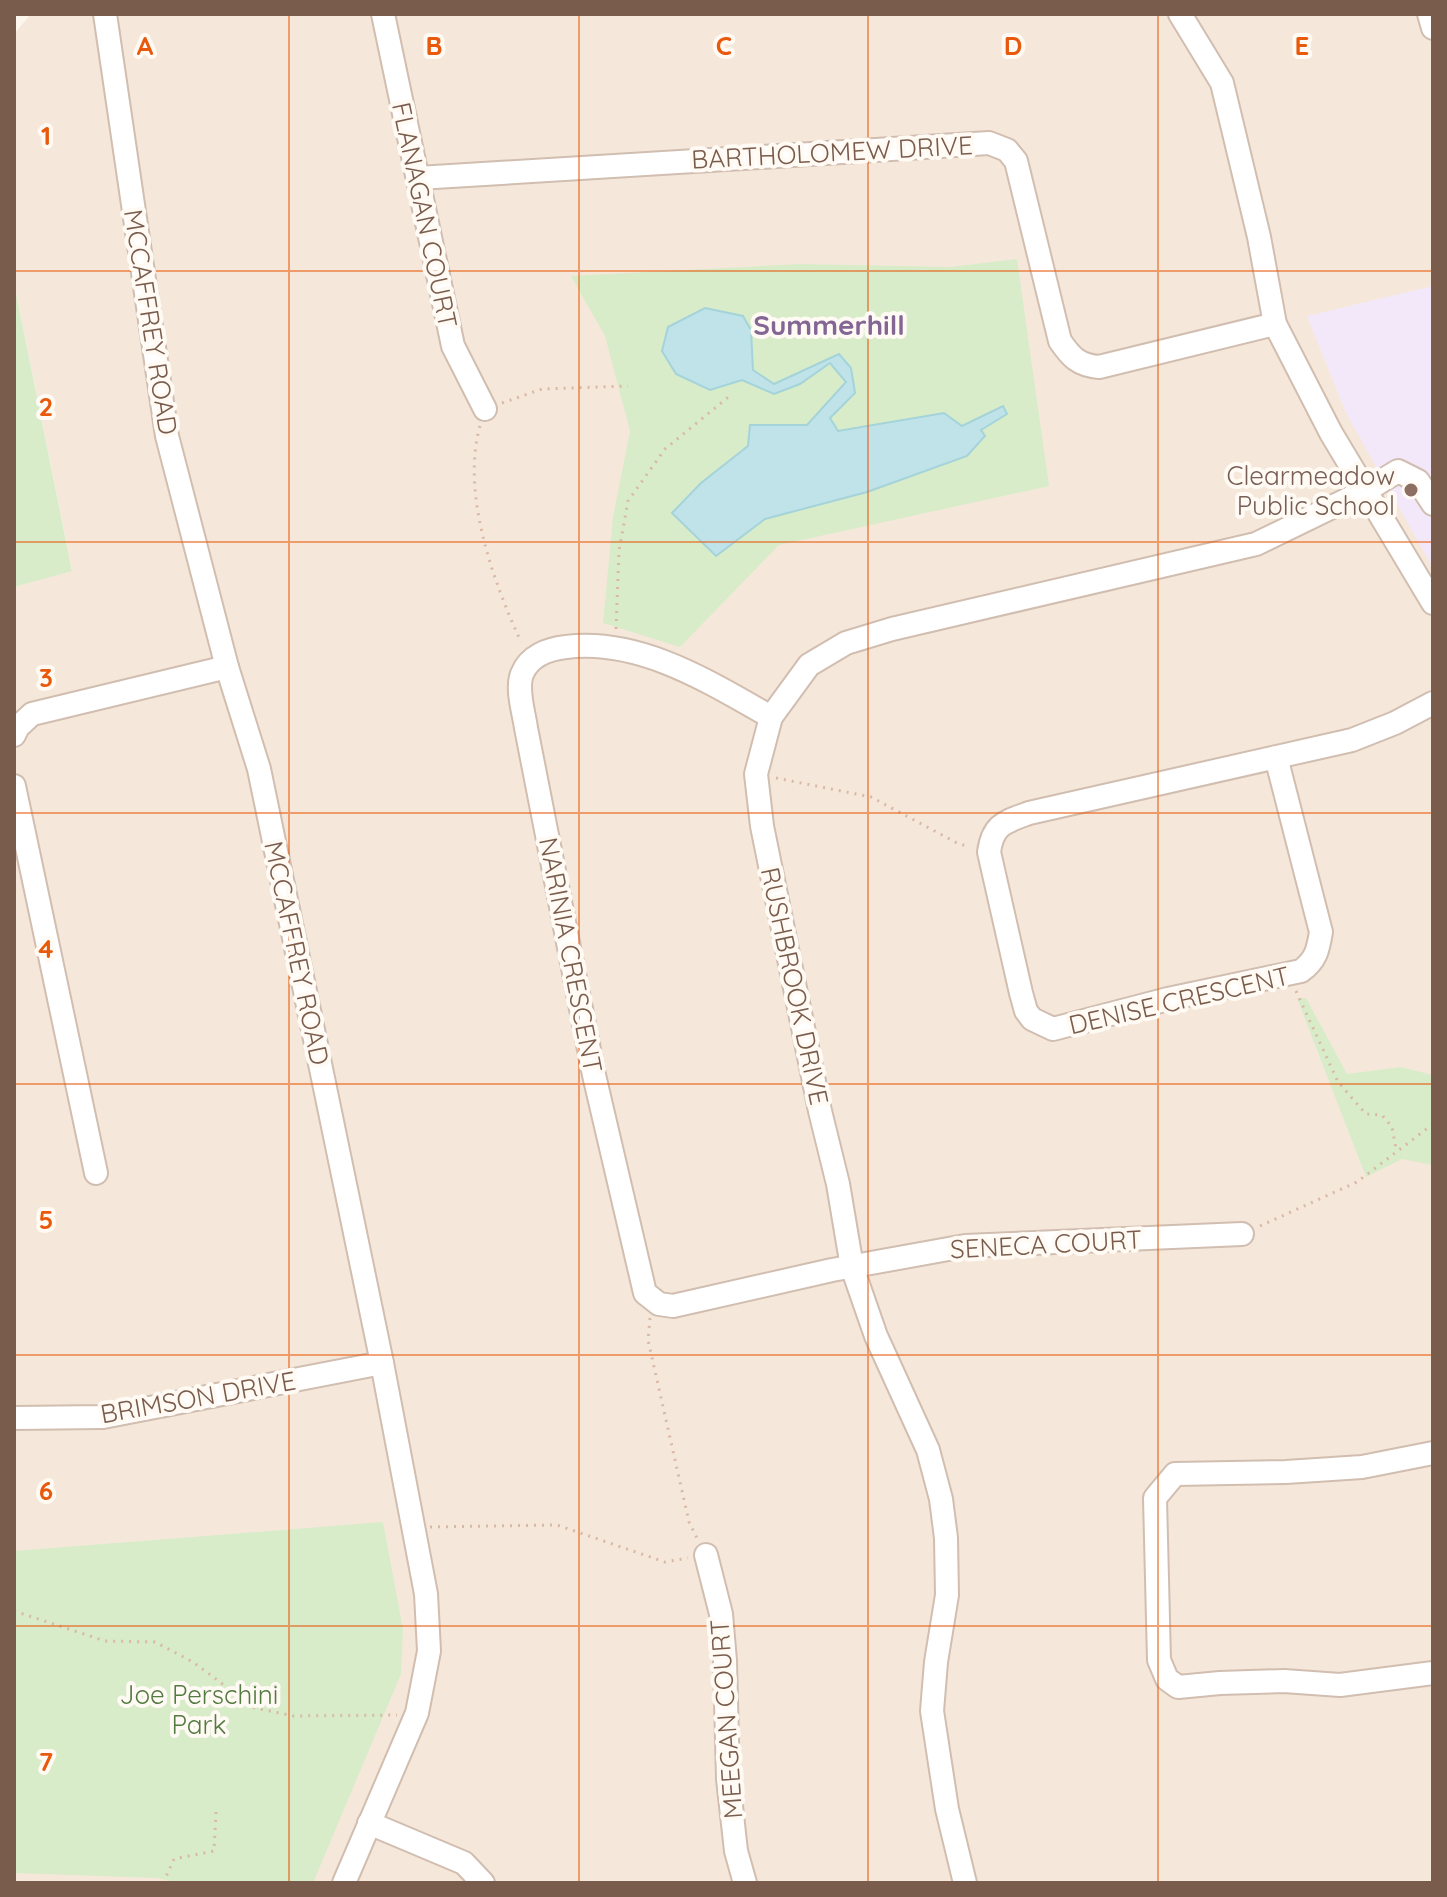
<svg xmlns="http://www.w3.org/2000/svg" width="1447" height="1897" viewBox="0 0 1447 1897" font-family="Quicksand,sans-serif">
<style>
.residential{fill:#f5e8da}
.education{fill:#f3e8fa}
.green{fill:#d8ecc9}
.water{fill:#bfe3e8;stroke:#a5d3da;stroke-width:2}
.lines{fill:none;stroke-linecap:round;stroke-linejoin:round}
.minor-casing{stroke:#d1beb0;stroke-width:26}
.path{stroke:#d9b8a5;stroke-width:3;stroke-dasharray:2 6;stroke-linecap:butt}
.minor{stroke:#fff;stroke-width:22}
.grid{fill:none;stroke:#e8590c;stroke-width:2;stroke-opacity:0.55}
.education-dot{fill:#8d6e63;stroke:#fffaf3;stroke-width:3}
.labels{text-anchor:middle;dominant-baseline:central;stroke-width:8;stroke-linejoin:round;paint-order:stroke}
.street-label{font-size:26px;fill:#7a5c4d;stroke:#fffaf3}
.education-label{font-size:26px;fill:#785e54;stroke:#fffaf3;text-anchor:end}
.park-label{font-size:26px;fill:#537a41;stroke:#fffaf3}
.neighbourhood-label{font-size:28px;font-weight:bold;fill:#846695;stroke:#fffaf3}
.grid-label{font-size:26px;text-anchor:middle;font-weight:bold;fill:#e8590c;stroke:#fffaf3;stroke-width:8;stroke-linejoin:round;paint-order:stroke}
</style>
<rect width="100%" height="100%" fill="#fdf6ec"/>
<polygon class="residential" points="31,14 1433,14 1433,1883 14,1883 14,587 72,570 14,283 14,34"/>
<polygon class="education" points="1433,286 1433,568 1346,413 1307,316"/>
<g class="green">
<polygon points="1017,259 1049,486 779,545 680,647 603,623 613,517 630,431 605,336 571,276 800,264 950,267"/>
<polygon points="14,283 72,571 14,587"/>
<polygon points="1297,998 1306,998 1347,1074 1401,1067 1433,1075 1433,1165 1402,1159 1366,1177"/>
<polygon points="383,1522 403,1629 401,1674 313,1883 180,1883 157,1878 14,1873 14,1551"/>
</g>
<polygon class="water" points="705,308 743,316 751,330 753,370 774,384 839,354 851,368 855,393 830,418 838,431 944,413 962,426 1003,406 1007,414 981,430 985,436 967,456 867,492 765,519 716,556 672,513 701,483 748,446 750,425 807,425 846,382 830,363 800,384 774,394 742,380 710,390 676,374 662,351 668,327"/>
<g class="lines">
<defs>
<g id="minor">
<polyline points="105,14 167,436 227,667 259,769 382,1363 426,1594 429,1651 417,1713 344,1883"/>
<polyline points="383,14 453,346 485,409"/>
<polyline points="1180,14 1222,83 1259,237 1275,324 1331,433 1433,603"/>
<polyline points="1429,14 1433,28"/>
<path d="M418 178 989 143 1007 150 1016 161 1060 341C1071 357 1078 365 1099 367L1275 324"/>
<path d="M771 717C709 682 640 638 566 647 548 649 529 656 522 674 516 689 524 713 526 728L594 1075 645 1293 659 1304 673 1306 832 1270 965 1246 1242 1234"/>
<polyline points="14,735 18,727 32,714 227,667"/>
<path d="M1276 757 1321 932C1318 950 1316 960 1301 971L1168 999 1053 1029 1032 1019 1026 1011 1021 993 989 852C993 824 1005 822 1029 813L1352 740 1395 723 1433 703"/>
<polyline points="14,786 96,1173"/>
<polyline points="14,1418 103,1417 382,1363"/>
<polyline points="1433,1453 1362,1467 1286,1472 1175,1474 1155,1498 1159,1660 1167,1679 1178,1687 1220,1683 1284,1681 1340,1685 1433,1673"/>
<polyline points="706,1555 721,1614 725,1661 728,1779 736,1851 745,1883"/>
<polyline points="369,1823 464,1863 483,1883"/>
<polyline points="965,1883 947,1809 932,1711 936,1662 947,1595 946,1538 941,1499 928,1450 876,1336 852,1267 838,1184 820,1111 762,826 756,774 771,717 809,665 846,643 892,629 1256,544 1365,491 1398,471 1418,481 1433,504"/>
</g>
</defs>
<use href="#minor" class="minor-casing"/>
<g class="path">
<polyline points="502,403 542,389 628,386"/>
<path d="M480 426C461 493 493 581 521 642"/>
<polyline points="616,629 619,551 628,501 665,449 732,394"/>
<polyline points="776,778 871,797 957,843 970,847"/>
<polyline points="1296,991 1338,1082 1366,1114 1382,1115 1392,1127 1396,1149"/>
<polyline points="1260,1226 1357,1182 1433,1124"/>
<polyline points="650,1318 648,1340 689,1522 698,1540"/>
<polyline points="430,1527 557,1525 665,1562 688,1558"/>
<polyline points="14,1611 105,1641 155,1642 193,1662 255,1708 294,1716 397,1715"/>
<polyline points="166,1883 165,1879 174,1859 214,1851 216,1812"/>
</g>
<use href="#minor" class="minor"/>
</g>
<path class="grid" d="M289 14V1883M579 14V1883M868 14V1883M1158 14V1883M14 271H1433M14 542H1433M14 813H1433M14 1084H1433M14 1355H1433M14 1626H1433"/>
<circle class="education-dot" cx="1411" cy="490" r="8"/>
<g class="labels">
<g class="street-label">
<text transform="translate(832 152) rotate(-3)">BARTHOLOMEW DRIVE</text>
<text transform="translate(425 215) rotate(78)">FLANAGAN COURT</text>
<text transform="translate(151 322) rotate(81)">MCCAFFREY ROAD</text>
<text transform="translate(297 953) rotate(78)">MCCAFFREY ROAD</text>
<text transform="translate(571 955) rotate(79)">NARINIA CRESCENT</text>
<text transform="translate(795 986) rotate(78)">RUSHBROOK DRIVE</text>
<text transform="translate(1179 1000) rotate(-13)">DENISE CRESCENT</text>
<text transform="translate(1046 1244) rotate(-3)">SENECA COURT</text>
<text transform="translate(198 1397) rotate(-10)">BRIMSON DRIVE</text>
<text transform="translate(726 1719) rotate(-94)">MEEGAN COURT</text>
</g>
<g class="education-label">
<text x="1395" y="475">Clearmeadow<tspan x="1395" dy="30">Public School</tspan></text>
</g>
<g class="park-label">
<text x="199" y="1694">Joe Perschini<tspan x="199" dy="30">Park</tspan></text>
</g>
<g class="neighbourhood-label">
<text x="829" y="324">Summerhill</text>
</g>
</g>
<g class="grid-label">
<text x="145" y="55">A</text>
<text x="434" y="55">B</text>
<text x="724" y="55">C</text>
<text x="1013" y="55">D</text>
<text x="1302" y="55">E</text>
<text x="46" y="145">1</text>
<text x="46" y="416">2</text>
<text x="46" y="687">3</text>
<text x="46" y="958">4</text>
<text x="46" y="1229">5</text>
<text x="46" y="1500">6</text>
<text x="46" y="1771">7</text>
</g>
<rect width="1447" height="1897" fill="none" stroke="#7a5c4d" stroke-width="32"/>
</svg>
